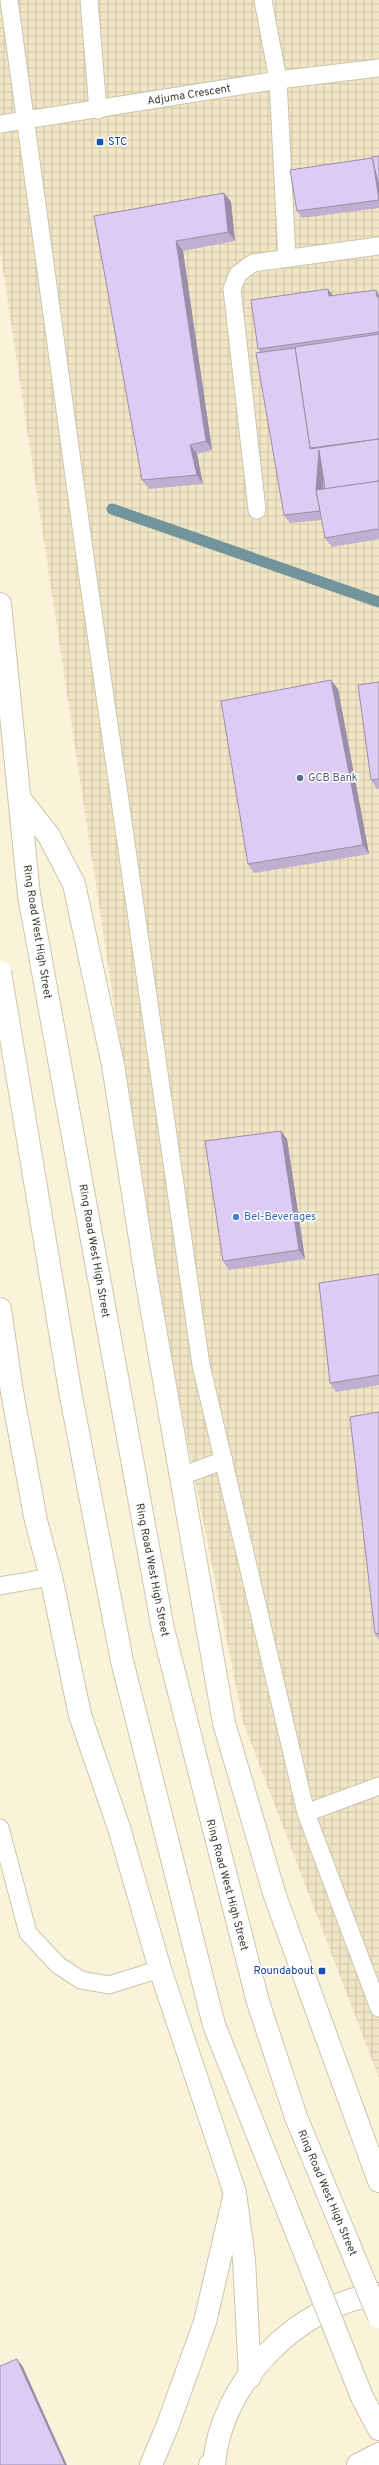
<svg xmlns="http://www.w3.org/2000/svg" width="379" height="2465" viewBox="0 0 379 2465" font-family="Overpass,sans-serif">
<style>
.industrial{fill:url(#industrial-grid)}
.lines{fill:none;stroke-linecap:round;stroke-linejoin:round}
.stream{stroke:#72959d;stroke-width:11}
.service-casing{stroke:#ccc4ac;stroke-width:19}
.primary-casing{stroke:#ccc4ac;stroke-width:24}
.trunk-casing{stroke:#ccc4ac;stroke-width:24}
.service{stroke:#fff;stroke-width:17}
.primary{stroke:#fff;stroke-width:22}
.trunk{stroke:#fff;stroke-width:22}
.primary-bridge-casing{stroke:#ccc4ac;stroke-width:24;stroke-linecap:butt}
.primary-bridge{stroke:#fff;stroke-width:22}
.wall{fill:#bfafd1}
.shaded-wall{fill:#9b8eaa}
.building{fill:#decbf3;stroke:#9b8eaa}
.transit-dot{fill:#1a4fb4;stroke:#fff;stroke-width:1.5}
.service-dot{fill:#5c6f8a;stroke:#fff;stroke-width:1.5}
.shop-dot{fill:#3f7fe0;stroke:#fff;stroke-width:1.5}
.labels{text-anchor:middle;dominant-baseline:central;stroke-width:3;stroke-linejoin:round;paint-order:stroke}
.street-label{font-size:11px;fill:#3e3b31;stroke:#fff}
.transit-label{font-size:11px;fill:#164399;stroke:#fff;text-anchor:start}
.service-label{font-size:11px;fill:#4e5e75;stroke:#fff;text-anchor:start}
.shop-label{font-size:11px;fill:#366cbe;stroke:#fff;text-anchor:start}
</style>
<defs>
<pattern id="industrial-grid" width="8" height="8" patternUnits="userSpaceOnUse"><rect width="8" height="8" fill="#f0e6c6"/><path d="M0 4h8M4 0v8" fill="none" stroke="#cfc6ab"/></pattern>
</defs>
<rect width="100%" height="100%" fill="#fbf3d9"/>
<polygon class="industrial" points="0,0 379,0 379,2078 243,1722 155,1276 0,249"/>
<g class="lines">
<polyline class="stream" points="112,509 379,602"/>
<defs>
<g id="service">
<polyline points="9,0 87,571 201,1365 306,1813 379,2008"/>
<polyline points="89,0 98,110"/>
<polyline points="263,0 278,80 287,258"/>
<polyline points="0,124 278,80 379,68"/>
<polyline points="257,510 232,289 238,274 253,263 379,246"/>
<polyline points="182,1476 224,1460"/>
<polyline points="0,1586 51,1577"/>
<polyline points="306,1813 379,1786"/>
<polyline points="0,1828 28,1933 58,1965 81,1980 109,1985 160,1969"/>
</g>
<g id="primary">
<polyline points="0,604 29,895"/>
<polyline points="20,799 49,836 74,884 113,1065 146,1277 224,1723 275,1896 379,2181"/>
<polyline points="0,1309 12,1392 36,1521 51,1577 80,1715 119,1828 160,1969 235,2193 244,2259 250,2377"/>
<polyline points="362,2397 379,2429"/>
<path d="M214 2465C220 2383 298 2304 379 2294"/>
<polyline points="358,2465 379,2454"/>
</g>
<g id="trunk">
<polyline points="151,2465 167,2427 205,2322 235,2193"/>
<polyline points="210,2465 214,2461"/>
</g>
</defs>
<use href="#service" class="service-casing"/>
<use href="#primary" class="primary-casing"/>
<use href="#trunk" class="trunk-casing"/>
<use href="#service" class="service"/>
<use href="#primary" class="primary"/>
<use href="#trunk" class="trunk"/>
<defs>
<g id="primary-bridge">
<polyline points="29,895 163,1629 258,2002 296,2117 379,2317"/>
<polyline points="0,972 70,1391 122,1661 214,2025 362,2397"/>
</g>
</defs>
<use href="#primary-bridge" class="primary-bridge-casing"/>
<use href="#primary-bridge" class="primary-bridge"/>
</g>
<g class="wall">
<polygon points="379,156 379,208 302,218 297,211 372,158"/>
<polygon points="224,193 231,202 235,241 183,251 212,450 197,454 203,484 149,489 142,480 94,216"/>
<polygon points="379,295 379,539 332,547 325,538 322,520 290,523 284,515 260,353 258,349 333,296"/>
<polygon points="379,682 379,789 377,789 371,780"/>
<polygon points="338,689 369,854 254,873 248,864"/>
<polygon points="287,1139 305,1259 229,1270 223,1261"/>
<polygon points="379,1274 379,1385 336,1392 330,1383"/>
<polygon points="379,1412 379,1640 375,1634"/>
</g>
<g class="shaded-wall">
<polygon points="373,158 379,173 379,198"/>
<polygon points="224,193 231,202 235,241 228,232"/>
<polygon points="176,241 183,251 212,450 206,441"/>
<polygon points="328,289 334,297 329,296"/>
<polygon points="376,290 379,295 379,301 377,297"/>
<polygon points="190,445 197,454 203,484 197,475"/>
<polygon points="319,450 325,459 322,499 316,491"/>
<polygon points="331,680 338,689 369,854 363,845"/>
<polygon points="281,1131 287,1139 305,1259 299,1250"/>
<polygon points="17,2359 23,2367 67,2465 65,2465"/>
</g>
<g class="building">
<polygon points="379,156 379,187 372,157"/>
<polygon points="372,158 374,167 379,200 297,211 290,170"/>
<polygon points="224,193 228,232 176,241 206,441 190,445 197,475 142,480 94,216"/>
<polygon points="328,289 329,296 376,290 377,297 379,297 379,332 258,349 251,300"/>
<polygon points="379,334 379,439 310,448 295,347"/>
<polygon points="295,348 310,448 310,449 379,439 379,481 325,489 319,450 316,490 320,511 284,515 256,353"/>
<polygon points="379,481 379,530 376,529 325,538 316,490"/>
<polygon points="331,680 363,845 248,864 221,701"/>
<polygon points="379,682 379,779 371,780 358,685"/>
<polygon points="281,1131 299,1250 223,1261 205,1141"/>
<polygon points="379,1274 379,1375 330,1383 319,1283"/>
<polygon points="379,1412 379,1633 375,1634 350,1417"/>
<polygon points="17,2359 65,2465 0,2465 0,2366"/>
</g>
<g class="transit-dot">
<rect x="96" y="138" width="8" height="8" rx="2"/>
<rect x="318" y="1967" width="8" height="8" rx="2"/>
</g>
<circle class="service-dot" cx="300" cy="778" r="4"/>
<circle class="shop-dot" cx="236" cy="1217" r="4"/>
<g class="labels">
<g class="street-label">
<text transform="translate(189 95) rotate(-9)">Adjuma Crescent</text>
<text transform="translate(37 932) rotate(81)">Ring Road West High Street</text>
<text transform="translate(94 1251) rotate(80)">Ring Road West High Street</text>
<text transform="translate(152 1570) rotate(79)">Ring Road West High Street</text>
<text transform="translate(227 1885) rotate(75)">Ring Road West High Street</text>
<text transform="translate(327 2193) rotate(67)">Ring Road West High Street</text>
</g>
<g class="transit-label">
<text x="108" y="142">STC</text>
<text x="314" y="1971" text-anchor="end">Roundabout</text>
</g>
<g class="service-label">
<text x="308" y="778">GCB Bank</text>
</g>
<g class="shop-label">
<text x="244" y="1217">Bel-Beverages</text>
</g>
</g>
</svg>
